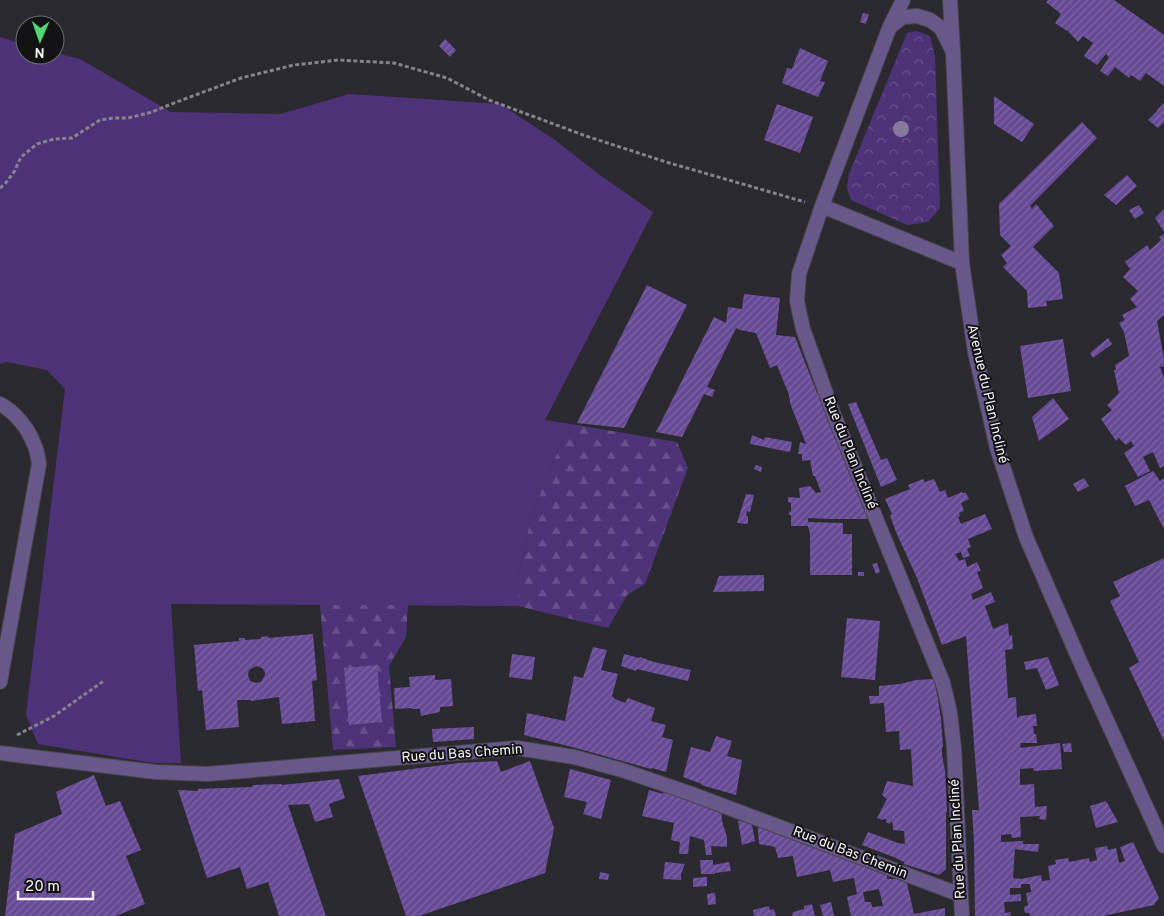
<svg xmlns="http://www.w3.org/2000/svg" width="1164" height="916" viewBox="0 0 1164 916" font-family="Overpass,sans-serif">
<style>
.green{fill:#4e3278}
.forest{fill:url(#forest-firs)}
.park{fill:url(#park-crowns)}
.building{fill:url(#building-hatch);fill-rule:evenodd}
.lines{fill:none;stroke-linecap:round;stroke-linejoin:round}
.minor-casing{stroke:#47454c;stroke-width:16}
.tertiary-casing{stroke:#47454c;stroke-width:16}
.path{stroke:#858389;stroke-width:3;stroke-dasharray:4 2.5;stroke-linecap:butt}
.minor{stroke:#685789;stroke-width:14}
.tertiary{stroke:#685789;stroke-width:14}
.tree{fill:#85799f}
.labels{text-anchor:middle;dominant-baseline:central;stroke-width:4;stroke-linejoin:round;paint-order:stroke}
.street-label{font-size:14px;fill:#f5f3f8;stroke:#131215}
</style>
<defs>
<pattern id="forest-firs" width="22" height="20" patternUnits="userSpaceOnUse" patternTransform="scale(1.25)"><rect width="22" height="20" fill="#4e3278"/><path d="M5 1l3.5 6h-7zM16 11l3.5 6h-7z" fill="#68508c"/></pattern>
<pattern id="park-crowns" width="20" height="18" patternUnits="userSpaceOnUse" patternTransform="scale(1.25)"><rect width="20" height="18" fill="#4e3278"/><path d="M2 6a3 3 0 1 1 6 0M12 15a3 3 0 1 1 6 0" fill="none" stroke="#68508c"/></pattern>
<pattern id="building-hatch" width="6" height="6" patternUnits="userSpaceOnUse" patternTransform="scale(1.25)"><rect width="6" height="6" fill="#674a95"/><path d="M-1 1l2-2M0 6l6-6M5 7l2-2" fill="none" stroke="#7d65a5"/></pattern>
</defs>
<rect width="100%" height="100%" fill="#2b2930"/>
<polygon class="green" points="0,37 25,45 25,55 55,55 55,53 80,59 171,112 281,114 349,94 500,104 555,140 597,173 653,212 545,420 571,424 548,473 530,522 518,577 518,606 171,604 181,763 153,763 38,744 26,715 65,389 47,370 7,362 0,364"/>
<g class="forest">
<polygon points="571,424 677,442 688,468 645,584 627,595 608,628 518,606 518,577 530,522 548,473"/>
<polygon points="320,605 408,605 406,637 389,666 396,747 333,750"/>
</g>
<polygon class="park" points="917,31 930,36 935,56 940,208 928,222 907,225 851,200 847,188 849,174 907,33"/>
<g class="building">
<polygon points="1048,0 1114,0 1164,35 1164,86 1146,73 1140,81 1131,75 1129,78 1115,67 1108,76 1100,71 1109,57 1106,54 1097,65 1084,56 1093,43 1083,36 1078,42 1067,30 1067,31 1055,23 1061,14 1046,2"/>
<polygon points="863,13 869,14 866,24 860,22"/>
<polygon points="445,39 456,50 450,57 439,46"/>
<polygon points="800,48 828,61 820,81 825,82 818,97 782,83 787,68 792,69"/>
<polygon points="994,96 1034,124 1022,142 994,124"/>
<polygon points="1164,103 1164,122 1158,128 1148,120 1157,111 1157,110"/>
<polygon points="777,104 813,117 800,153 764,140"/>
<polygon points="1082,122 1097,138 1030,206 1032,209 1036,204 1054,226 1033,247 1059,273 1063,299 1046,301 1047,306 1028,308 1027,291 1003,267 1007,263 1001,255 1011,246 1000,235 999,204"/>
<polygon points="1127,175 1137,186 1116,205 1104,195"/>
<polygon points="1139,205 1144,213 1135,219 1129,210"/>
<polygon points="1164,209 1164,232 1155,218"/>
<polygon points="1164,234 1164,315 1157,321 1164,359 1164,366 1160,367 1164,378 1164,466 1160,468 1153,452 1143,457 1150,471 1138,477 1124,453 1134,446 1131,441 1126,445 1119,438 1116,441 1101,419 1112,410 1107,405 1119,393 1114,370 1116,370 1115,365 1129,356 1124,332 1119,323 1125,320 1122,315 1137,307 1130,299 1138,291 1123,277 1130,269 1125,262 1147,245 1150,250 1161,240 1159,237"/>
<polygon points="647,285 687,305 624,428 577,423"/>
<polygon points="744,294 780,298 776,335 795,337 817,393 819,392 845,460 846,466 869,519 831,519 808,518 808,522 843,523 843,534 852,534 852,575 810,575 810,534 808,526 791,526 791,515 789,515 789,511 791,512 791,503 788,502 788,497 800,498 799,488 810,486 816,493 821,492 815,476 813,476 810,460 802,461 802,454 798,454 800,442 806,444 790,403 789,395 777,365 770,368 756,333 740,330 736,328 707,387 715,390 712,397 704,394 682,437 656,432 714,317 726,323 728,307 742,309"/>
<polygon points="1108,338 1112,344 1093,358 1090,353"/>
<polygon points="1063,339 1071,391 1028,398 1020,346"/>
<polygon points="1053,398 1069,419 1039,441 1032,417"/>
<polygon points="856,402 881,460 887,458 897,480 881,487 848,404"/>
<polygon points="752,435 764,440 765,437 792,442 790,452 750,444"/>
<polygon points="756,465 762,467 761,472 754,469"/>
<polygon points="1153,471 1160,481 1164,478 1164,529 1149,500 1135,506 1125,486"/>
<polygon points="1084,478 1089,486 1078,492 1073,484"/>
<polygon points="923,479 925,482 934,479 940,492 945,490 948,498 962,492 963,493 966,493 969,499 961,503 964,511 959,513 960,516 958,517 961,524 985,514 992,529 968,539 971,547 967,549 970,556 963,558 961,552 955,554 959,561 965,559 967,567 977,562 981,571 977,572 983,588 971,594 973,600 991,592 995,602 985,606 993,629 1008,623 1009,636 1012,635 1013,649 1005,650 1008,698 1016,697 1017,718 1020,716 1036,714 1037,726 1033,726 1034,734 1036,734 1037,743 1021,743 1020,748 1060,743 1062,769 1034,771 1033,768 1020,769 1020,785 1034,784 1035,807 1047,806 1046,820 1039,819 1040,816 1020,817 1021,837 1012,838 1011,834 1001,835 1001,842 1023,841 1023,844 1039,844 1038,852 1015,849 1013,878 1021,879 1041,875 1042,881 1050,880 1048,866 1056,864 1055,860 1068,858 1069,862 1089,858 1090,862 1097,860 1095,848 1107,846 1108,850 1116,848 1119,863 1125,861 1120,847 1133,842 1159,898 1154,905 1103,916 1030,916 1029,913 1025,913 1024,907 1028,905 1026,893 1031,892 1030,884 1021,884 1021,888 1010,888 1010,895 1021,894 1021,901 1004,902 1005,913 1011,912 1010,916 975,916 974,842 972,810 979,810 966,636 942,645 917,578 896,532 890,515 892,514 885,499 910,489 908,485"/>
<polygon points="746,494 754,495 750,512 747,511 746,516 748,516 748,524 737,523"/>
<polygon points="1164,558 1164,741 1129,668 1139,662 1110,601 1120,596 1113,582"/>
<polygon points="877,563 880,572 876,574 872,564"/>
<rect x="858" y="572" width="6" height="4"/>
<polygon points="764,575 764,591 713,592 719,576"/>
<polygon points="847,618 880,621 875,680 841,677"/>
<path d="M313 634 317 680 312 681 315 721 282 724 279 697 251 701V700H237L239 727 206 730 202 690 198 691 194 645 239 641V638H245V640L261 639V637L268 636V638ZM256 666 262 668 265 672V675L261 682 256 683 250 681 248 675 249 670Z"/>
<polygon points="593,647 607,650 601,670 618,674 612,696 615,699 625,703 628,698 655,708 651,721 666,725 662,737 673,740 666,772 652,768 651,769 576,748 524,735 527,713 565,721 574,676 583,678"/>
<polygon points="512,654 535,657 532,680 509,677"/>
<polygon points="624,654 639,658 640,657 654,662 691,670 688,681 637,669 636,671 621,666"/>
<polygon points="1048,657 1059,685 1046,690 1037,668 1026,670 1024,662"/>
<polygon points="377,665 382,722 349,725 344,668"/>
<polygon points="435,675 435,680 451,679 453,706 440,707 440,712 421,716 420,709 411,709 412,708 395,709 394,688 410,687 409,677"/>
<polygon points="934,679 938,699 941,719 943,747 942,747 942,755 945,771 947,812 946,812 946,869 939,875 904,864 904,862 896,858 862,845 868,832 898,843 905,844 904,831 893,830 893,824 891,821 890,824 886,822 886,819 884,819 882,820 877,818 887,799 882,795 887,781 913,786 911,749 900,750 899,731 886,732 884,703 870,704 869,696 879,696 879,686 900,684 916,680"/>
<polygon points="474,727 474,739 433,742 432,729"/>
<polygon points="716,736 732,741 727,756 742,760 736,795 701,785 702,784 683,777 691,747 710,752"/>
<polygon points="1071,743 1072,752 1064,752 1062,744"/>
<polygon points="497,761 501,772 530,761 554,828 545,873 419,916 406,916 358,776 459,763"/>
<polygon points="570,769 611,780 601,819 583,814 587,802 564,797"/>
<polygon points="94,775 106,806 120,801 141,850 126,856 145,904 116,916 5,916 15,834 62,814 56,792"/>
<polygon points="339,779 345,798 329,804 333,817 315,822 309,804 288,805 326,916 279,916 268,882 247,889 240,867 207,878 178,790 198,791 198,789 252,787 253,785 281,784 282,785"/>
<polygon points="664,788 721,805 722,821 727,837 727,847 711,846 712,855 706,855 704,840 690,836 688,854 679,854 680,842 671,840 674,823 642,816 649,790 663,794"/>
<polygon points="1106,801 1118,822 1096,828 1090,806"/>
<polygon points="751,819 755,841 742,845 738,821"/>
<path d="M757 820 851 861 887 875V879H906L914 914 945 908V916H851L847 897 857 894 854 878 833 882 830 870 797 877 793 856 778 858 775 847 759 844ZM879 889 883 906 872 907 871 902H865L863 892Z"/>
<polygon points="700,860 713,860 713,865 729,862 731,871 715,873 715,874 701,874"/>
<polygon points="665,862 685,864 681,874 681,880 663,879"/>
<polygon points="600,872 609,874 608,880 599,879"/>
<polygon points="707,877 707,886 693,887 693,878"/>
<polygon points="715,893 716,904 708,905 707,894"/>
<polygon points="831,902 834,916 823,916 820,905"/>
<polygon points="812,904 815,916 792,916 793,912 804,909 804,906"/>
<polygon points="769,906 770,910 774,909 776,916 754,916 753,910"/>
</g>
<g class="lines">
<defs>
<g id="minor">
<polyline points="903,0 890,26 822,206 799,274 797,301 803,329 833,413 943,683 950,713 954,748 962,916"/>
<polyline points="891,26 903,17 917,16 930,20 941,28 953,52"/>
<polyline points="822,206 962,263"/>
<path d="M0 404C15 412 28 428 34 444 37 450 38 457 39 464L0 682"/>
<polyline points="0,753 156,772 207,774 517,748 574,757 622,770 689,793 961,895"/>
</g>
<polyline id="tertiary" points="950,0 953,52 962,263 975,352 997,448 1026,537 1082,666 1164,846"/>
</defs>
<use href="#minor" class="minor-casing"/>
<use href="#tertiary" class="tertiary-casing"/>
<g class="path">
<polyline points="0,188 5,184 14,172 21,157 37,144 54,139 72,138 100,120 113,118 128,118 152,112 174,103 241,78 294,65 338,60 394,63 447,78 489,100 586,136 666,162 805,202"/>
<polyline points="17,735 54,716 105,680"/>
</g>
<use href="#minor" class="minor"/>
<use href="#tertiary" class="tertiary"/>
</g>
<circle class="tree" cx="901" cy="129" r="8"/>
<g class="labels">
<g class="street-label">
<text transform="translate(987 394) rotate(77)">Avenue du Plan Incliné</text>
<text transform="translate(850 453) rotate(68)">Rue du Plan Incliné</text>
<text transform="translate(462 754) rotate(-4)">Rue du Bas Chemin</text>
<text transform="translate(958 839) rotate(-93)">Rue du Plan Incliné</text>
<text transform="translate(850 853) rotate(21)">Rue du Bas Chemin</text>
</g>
</g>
<g transform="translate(40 40) rotate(182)"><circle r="24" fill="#131215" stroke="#6d6c70"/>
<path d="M0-4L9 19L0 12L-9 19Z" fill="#4fd675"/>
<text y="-8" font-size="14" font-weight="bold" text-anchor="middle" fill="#f5f3f8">N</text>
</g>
<path d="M18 891v8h75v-8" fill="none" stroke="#f5f3f8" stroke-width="2.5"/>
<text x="25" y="891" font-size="15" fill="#f5f3f8" stroke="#131215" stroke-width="4" paint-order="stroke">20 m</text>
</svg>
